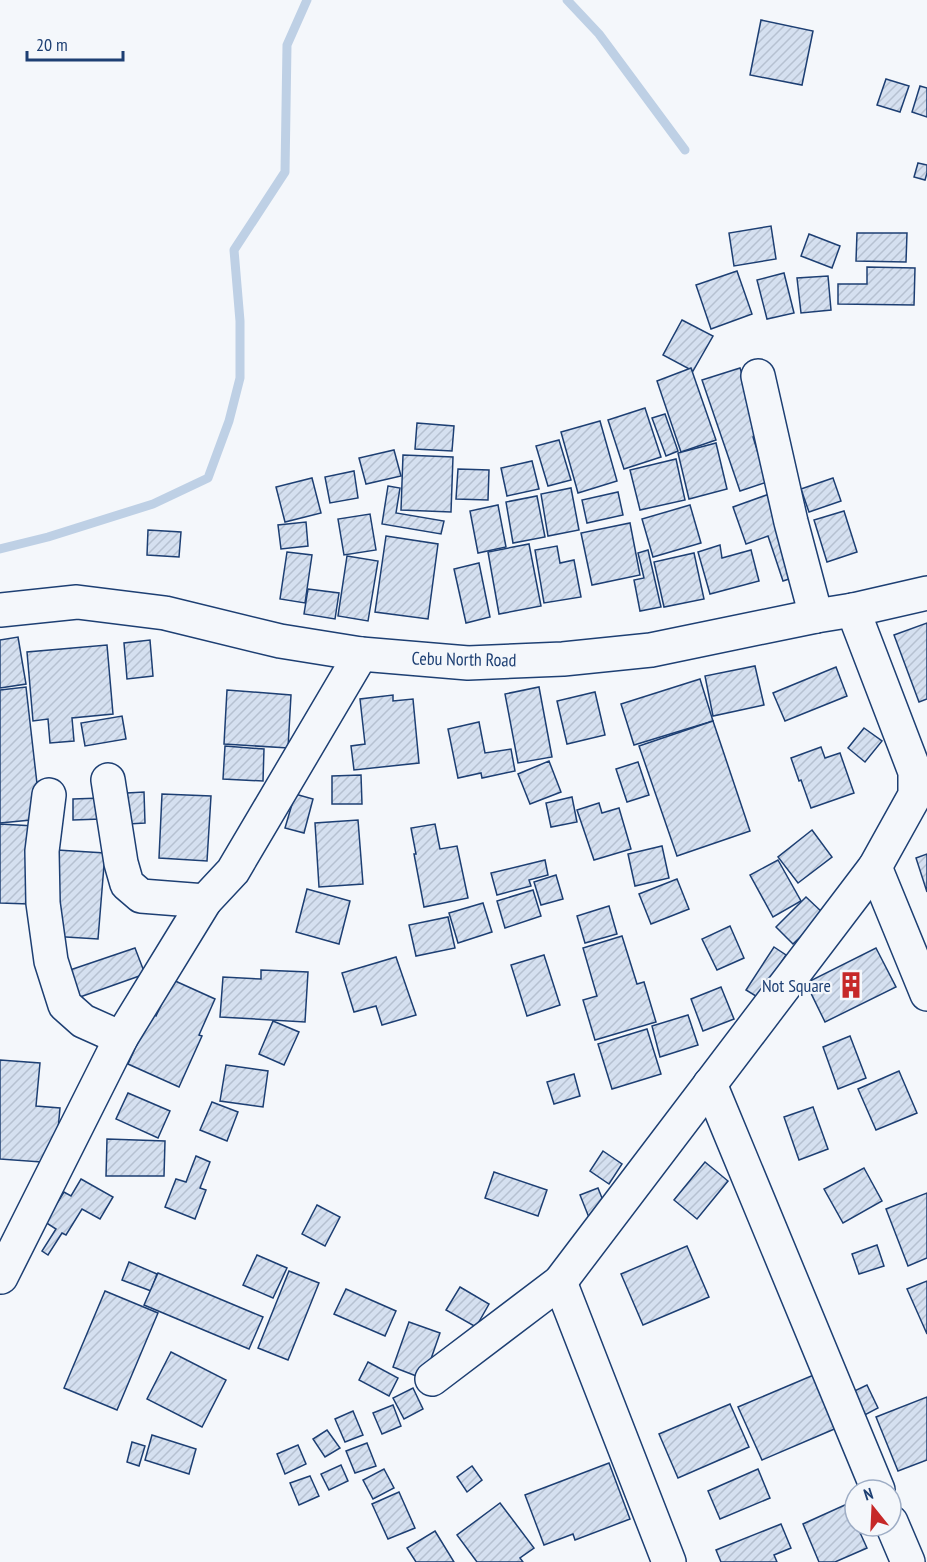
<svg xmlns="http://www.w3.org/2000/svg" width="927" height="1562" viewBox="0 0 927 1562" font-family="'PT Sans Narrow',sans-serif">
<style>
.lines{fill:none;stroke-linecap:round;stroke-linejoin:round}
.stream{stroke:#bed0e5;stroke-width:9}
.building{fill:url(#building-hatch);stroke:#1d3f73;stroke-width:1.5}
.minor-casing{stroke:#1d3f73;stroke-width:36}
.highway-casing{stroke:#1d3f73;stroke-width:36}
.minor{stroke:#f4f7fb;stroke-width:33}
.highway{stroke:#f4f7fb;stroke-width:33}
.labels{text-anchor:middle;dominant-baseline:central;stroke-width:4.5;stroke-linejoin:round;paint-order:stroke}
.street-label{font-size:18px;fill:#1d3f73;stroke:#f4f7fb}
.poi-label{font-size:18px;fill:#1d3f73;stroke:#f4f7fb;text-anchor:end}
</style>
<defs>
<pattern id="building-hatch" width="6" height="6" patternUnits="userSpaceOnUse" patternTransform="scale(1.5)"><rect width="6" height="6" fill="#d5e0f0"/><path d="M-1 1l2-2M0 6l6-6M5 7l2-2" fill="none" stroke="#b6c1d1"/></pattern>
</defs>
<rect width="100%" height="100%" fill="#f4f7fb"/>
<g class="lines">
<g class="stream">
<polyline points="567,0 599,34 685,150"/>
<polyline points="0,549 48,537 153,504 208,478 229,421 240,378 240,321 234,250 285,172 287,45 307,0"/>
</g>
</g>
<g class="building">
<polygon points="761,20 813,31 802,85 750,75"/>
<polygon points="886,79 909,86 900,112 877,105"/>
<polygon points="920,86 927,88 927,117 912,112"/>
<polygon points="918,163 927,165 927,173 925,180 914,177"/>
<polygon points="771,226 776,259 734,266 729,233"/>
<polygon points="857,233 907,233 906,262 856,261"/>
<polygon points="809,234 840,246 832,268 801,256"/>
<polygon points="867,267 915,268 914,305 838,304 838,284 867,284"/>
<polygon points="737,271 752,314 711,329 696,285"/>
<polygon points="784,273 794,313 767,319 757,280"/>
<polygon points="828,276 831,310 801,313 797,278"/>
<polygon points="682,320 713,336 693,371 663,355"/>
<polygon points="691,368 716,440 681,452 657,381"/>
<polygon points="740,368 762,434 753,437 767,482 740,491 702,380"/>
<polygon points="645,408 661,457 624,469 608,420"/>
<polygon points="665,414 678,451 666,456 652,418"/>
<polygon points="600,421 617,481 578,493 561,432"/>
<polygon points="417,423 454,426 452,451 415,449"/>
<polygon points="559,440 571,480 548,486 536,446"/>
<polygon points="716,443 727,489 689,499 678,453"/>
<polygon points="394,450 401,476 366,484 359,458"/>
<polygon points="403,455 453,457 451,512 401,510"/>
<polygon points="676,459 685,500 640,510 630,470"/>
<polygon points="532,461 539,489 507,496 501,468"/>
<polygon points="458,469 489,470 488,500 456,499"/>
<polygon points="354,471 358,498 330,503 325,477"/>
<polygon points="312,478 321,513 285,522 276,487"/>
<polygon points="833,478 841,501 809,512 801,489"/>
<polygon points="388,486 400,488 396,513 444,521 441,534 382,524"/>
<polygon points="571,488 579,530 548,536 541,494"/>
<polygon points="618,492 623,515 587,523 582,500"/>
<polygon points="772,493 801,575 783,581 768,536 746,544 733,507"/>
<polygon points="537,496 545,537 513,543 506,502"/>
<polygon points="498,505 506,547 478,553 470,511"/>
<polygon points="690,505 701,543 653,557 642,519"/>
<polygon points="844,511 857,552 827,562 814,520"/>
<polygon points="370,514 376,550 344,555 338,519"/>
<polygon points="306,522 308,546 281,549 278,525"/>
<polygon points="630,523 640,575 592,585 581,533"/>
<polygon points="148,530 181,532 179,557 147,555"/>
<polygon points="386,536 438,544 428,619 375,612"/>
<polygon points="529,544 541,606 499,614 488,552"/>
<polygon points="720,545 722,558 751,550 759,581 710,594 698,552"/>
<polygon points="557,546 560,563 574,560 581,597 544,603 535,550"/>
<polygon points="648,550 661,607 640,611 634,580 644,578 638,553"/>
<polygon points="287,552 312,555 305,603 280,599"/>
<polygon points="694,553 704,599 664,607 654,562"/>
<polygon points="347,556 378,561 368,621 338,616"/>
<polygon points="479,563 490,617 466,623 454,569"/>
<polygon points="308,589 339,593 335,619 304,614"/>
<polygon points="927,623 927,699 919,702 894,635"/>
<polygon points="18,637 26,684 0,688 0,640"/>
<polygon points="150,640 153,676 127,679 124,643"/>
<polygon points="107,645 113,714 72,718 74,741 50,743 48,719 33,721 27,652"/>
<polygon points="755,666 764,705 713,716 705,676"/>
<polygon points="836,667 847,696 785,721 773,693"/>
<polygon points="700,679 713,721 634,745 621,704"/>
<polygon points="26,687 41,819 0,823 0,690"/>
<polygon points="539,687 552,757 518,763 505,694"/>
<polygon points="227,690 291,695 288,748 224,744"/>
<polygon points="595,692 605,735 567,744 557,701"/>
<polygon points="393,695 393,701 413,699 419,763 354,770 351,746 365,744 360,699"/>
<polygon points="122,716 126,739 85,746 81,723"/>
<polygon points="713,721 750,831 677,856 639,746"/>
<polygon points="479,722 485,753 511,749 515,771 482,778 481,773 458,778 448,729"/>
<polygon points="864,728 882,741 865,762 848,748"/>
<polygon points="225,746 264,749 263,781 223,779"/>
<polygon points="821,747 825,758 840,753 854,793 811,808 801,780 799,781 791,758"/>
<polygon points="549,761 561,792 530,804 518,774"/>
<polygon points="638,762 649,795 627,802 616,769"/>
<polygon points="361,775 362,804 332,804 332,776"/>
<polygon points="144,792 145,823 128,824 127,793"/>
<polygon points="162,794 211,796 207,861 159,858"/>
<polygon points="295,794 313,799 304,833 285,828"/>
<polygon points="572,797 577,822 551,827 546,803"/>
<polygon points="101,798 101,819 73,820 73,799"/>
<polygon points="599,803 602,813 619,808 631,849 594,860 577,810"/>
<polygon points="358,820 363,884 319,887 315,823"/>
<polygon points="0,824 34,826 29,904 0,903"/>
<polygon points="435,824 440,849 457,846 468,898 424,907 414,854 416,854 411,828"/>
<polygon points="812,830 832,857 798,883 778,857"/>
<polygon points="662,846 669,878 635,886 628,854"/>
<polygon points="57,850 105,853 98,939 50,936"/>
<polygon points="927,854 927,892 916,858"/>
<polygon points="545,860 548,875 529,880 531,886 497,895 491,873"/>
<polygon points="778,860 801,901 773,917 750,875"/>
<polygon points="556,875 563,899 541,905 534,882"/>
<polygon points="677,879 689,909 651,924 639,894"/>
<polygon points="307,889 350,901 339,944 296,932"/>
<polygon points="533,890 541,916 505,928 497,901"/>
<polygon points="806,897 824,914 793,944 776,927"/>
<polygon points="483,903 492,932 458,943 449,913"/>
<polygon points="609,906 617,934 585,943 577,916"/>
<polygon points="448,917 455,948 416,956 409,925"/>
<polygon points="730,926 744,958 717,970 702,939"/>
<polygon points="622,936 637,984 644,982 656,1022 595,1040 583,1000 597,996 583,948"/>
<polygon points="774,947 786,955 759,998 746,990"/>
<polygon points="135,948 145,974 80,997 70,970"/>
<polygon points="876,948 896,987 825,1022 806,983"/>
<polygon points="544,955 560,1005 527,1016 511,965"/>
<polygon points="396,957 416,1015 382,1025 376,1006 354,1012 342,973"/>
<polygon points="261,970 308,972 305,1022 220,1017 223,977 261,979"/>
<polygon points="173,980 215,999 199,1035 202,1036 179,1087 128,1064 151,1013 156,1016"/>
<polygon points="721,987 734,1019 703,1031 691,999"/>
<polygon points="688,1015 698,1045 660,1057 652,1026"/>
<polygon points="273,1021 299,1032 284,1065 259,1054"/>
<polygon points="647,1029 661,1074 612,1089 598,1044"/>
<polygon points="850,1036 866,1078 838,1089 823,1047"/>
<polygon points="0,1060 40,1063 36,1106 60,1108 55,1163 0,1159"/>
<polygon points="226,1065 268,1071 263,1107 220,1101"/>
<polygon points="899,1071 917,1113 876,1130 858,1089"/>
<polygon points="574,1074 580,1096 554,1104 547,1082"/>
<polygon points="128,1093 170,1111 158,1138 116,1119"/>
<polygon points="212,1102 238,1112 227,1141 200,1130"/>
<polygon points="813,1107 828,1149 799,1160 784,1117"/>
<polygon points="107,1139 165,1141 164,1176 106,1176"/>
<polygon points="603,1151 622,1164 609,1184 590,1171"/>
<polygon points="196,1156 210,1162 200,1188 206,1190 195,1219 165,1207 176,1179 186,1182"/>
<polygon points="705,1162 728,1181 697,1219 674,1200"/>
<polygon points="864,1168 882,1201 843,1223 824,1189"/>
<polygon points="494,1172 547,1190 538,1216 485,1198"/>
<polygon points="81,1179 113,1197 100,1219 82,1209 66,1235 62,1233 48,1255 42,1251 56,1229 45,1222 64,1192 71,1196"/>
<polygon points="598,1188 608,1213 590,1220 580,1195"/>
<polygon points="927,1193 927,1258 908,1266 886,1209"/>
<polygon points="317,1205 340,1217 325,1246 302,1234"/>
<polygon points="877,1245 884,1266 859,1274 852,1254"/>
<polygon points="687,1246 709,1297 643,1325 621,1274"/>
<polygon points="257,1255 287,1268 273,1298 243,1285"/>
<polygon points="129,1262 157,1274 151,1291 122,1280"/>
<polygon points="289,1271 319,1283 288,1360 258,1348"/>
<polygon points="158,1273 263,1317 249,1349 144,1305"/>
<polygon points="927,1281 927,1334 907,1289"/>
<polygon points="460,1287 489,1304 476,1327 446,1310"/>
<polygon points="346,1289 396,1311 385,1336 334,1314"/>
<polygon points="105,1291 158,1313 117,1410 64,1388"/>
<polygon points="409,1322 440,1333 424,1379 393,1367"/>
<polygon points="171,1352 226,1380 202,1427 147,1399"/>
<polygon points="368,1362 398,1378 389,1396 359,1380"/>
<polygon points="816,1374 839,1427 762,1460 738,1407"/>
<polygon points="867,1385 878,1408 859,1418 848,1394"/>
<polygon points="413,1388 423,1409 404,1419 393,1398"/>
<polygon points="927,1397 927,1460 898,1471 876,1417"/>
<polygon points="730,1404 749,1447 678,1478 659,1434"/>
<polygon points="393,1405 401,1426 382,1434 373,1413"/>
<polygon points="353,1411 363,1435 345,1442 335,1419"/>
<polygon points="327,1430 340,1448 325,1457 313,1439"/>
<polygon points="152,1435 196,1449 189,1474 145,1460"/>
<polygon points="132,1442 145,1446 139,1466 127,1462"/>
<polygon points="367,1443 376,1466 355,1473 346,1451"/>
<polygon points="298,1445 306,1464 285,1474 277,1454"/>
<polygon points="609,1463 630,1519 575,1540 573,1534 544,1545 525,1495"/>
<polygon points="341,1465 348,1481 329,1490 321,1474"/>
<polygon points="472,1466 482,1480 467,1492 457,1477"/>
<polygon points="384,1469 394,1488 373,1499 363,1480"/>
<polygon points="758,1469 770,1498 720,1519 708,1491"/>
<polygon points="310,1476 319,1496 299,1505 290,1483"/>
<polygon points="399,1492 415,1528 388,1539 372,1504"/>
<polygon points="500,1503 534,1548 520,1558 523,1562 477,1562 457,1535"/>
<polygon points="847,1504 855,1522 855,1526 857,1526 867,1548 835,1562 819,1562 803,1524"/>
<polygon points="781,1524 791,1548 774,1555 777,1562 721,1562 716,1550"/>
<polygon points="435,1531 454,1562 416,1562 407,1548"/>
</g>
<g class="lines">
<defs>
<g id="minor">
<polyline points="758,376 791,522 816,616"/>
<polyline points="108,780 121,863 127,884 141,896 205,901"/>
<polyline points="49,795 42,851 43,903 51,961 65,1005 83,1021 121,1038"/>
<polyline points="875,867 927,994"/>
<polyline points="710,1084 878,1490"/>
<polyline points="1,1277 121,1038 205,901 233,871 361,654"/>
<polyline points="560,1282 669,1562"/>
<polyline points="432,1379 560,1282 875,867 915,795 915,772 853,610"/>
<polyline points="891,1522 908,1562"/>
</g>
<polyline id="highway" points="0,610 77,602 165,613 280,641 361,654 468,663 563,659 651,650 816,616 853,610 927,593"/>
</defs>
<use href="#minor" class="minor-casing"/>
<use href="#highway" class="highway-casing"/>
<use href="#minor" class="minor"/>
<use href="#highway" class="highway"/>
</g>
<defs>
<symbol id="building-bare" viewBox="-9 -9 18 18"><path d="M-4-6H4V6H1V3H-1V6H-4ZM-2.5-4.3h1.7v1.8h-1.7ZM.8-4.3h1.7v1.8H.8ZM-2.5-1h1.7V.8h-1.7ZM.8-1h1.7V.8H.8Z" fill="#c62828" stroke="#f4f7fb" stroke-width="2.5" paint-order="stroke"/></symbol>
</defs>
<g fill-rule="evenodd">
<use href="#building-bare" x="832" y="966" width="38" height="38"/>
</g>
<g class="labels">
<g class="street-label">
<text transform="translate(464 659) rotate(1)">Cebu North Road</text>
</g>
<g class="poi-label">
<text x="831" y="985">Not Square</text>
</g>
</g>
<g transform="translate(873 1508) rotate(342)"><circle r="28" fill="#f4f7fb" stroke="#9eadc5" stroke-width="1.5"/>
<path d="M0-4.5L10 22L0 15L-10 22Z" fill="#c62828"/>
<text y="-9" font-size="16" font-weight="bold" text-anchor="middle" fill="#1d3f73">N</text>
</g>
<path d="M27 51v9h96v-9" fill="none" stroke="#1d3f73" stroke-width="3"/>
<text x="36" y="51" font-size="18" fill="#1d3f73" stroke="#f4f7fb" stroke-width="4.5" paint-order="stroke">20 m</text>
</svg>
